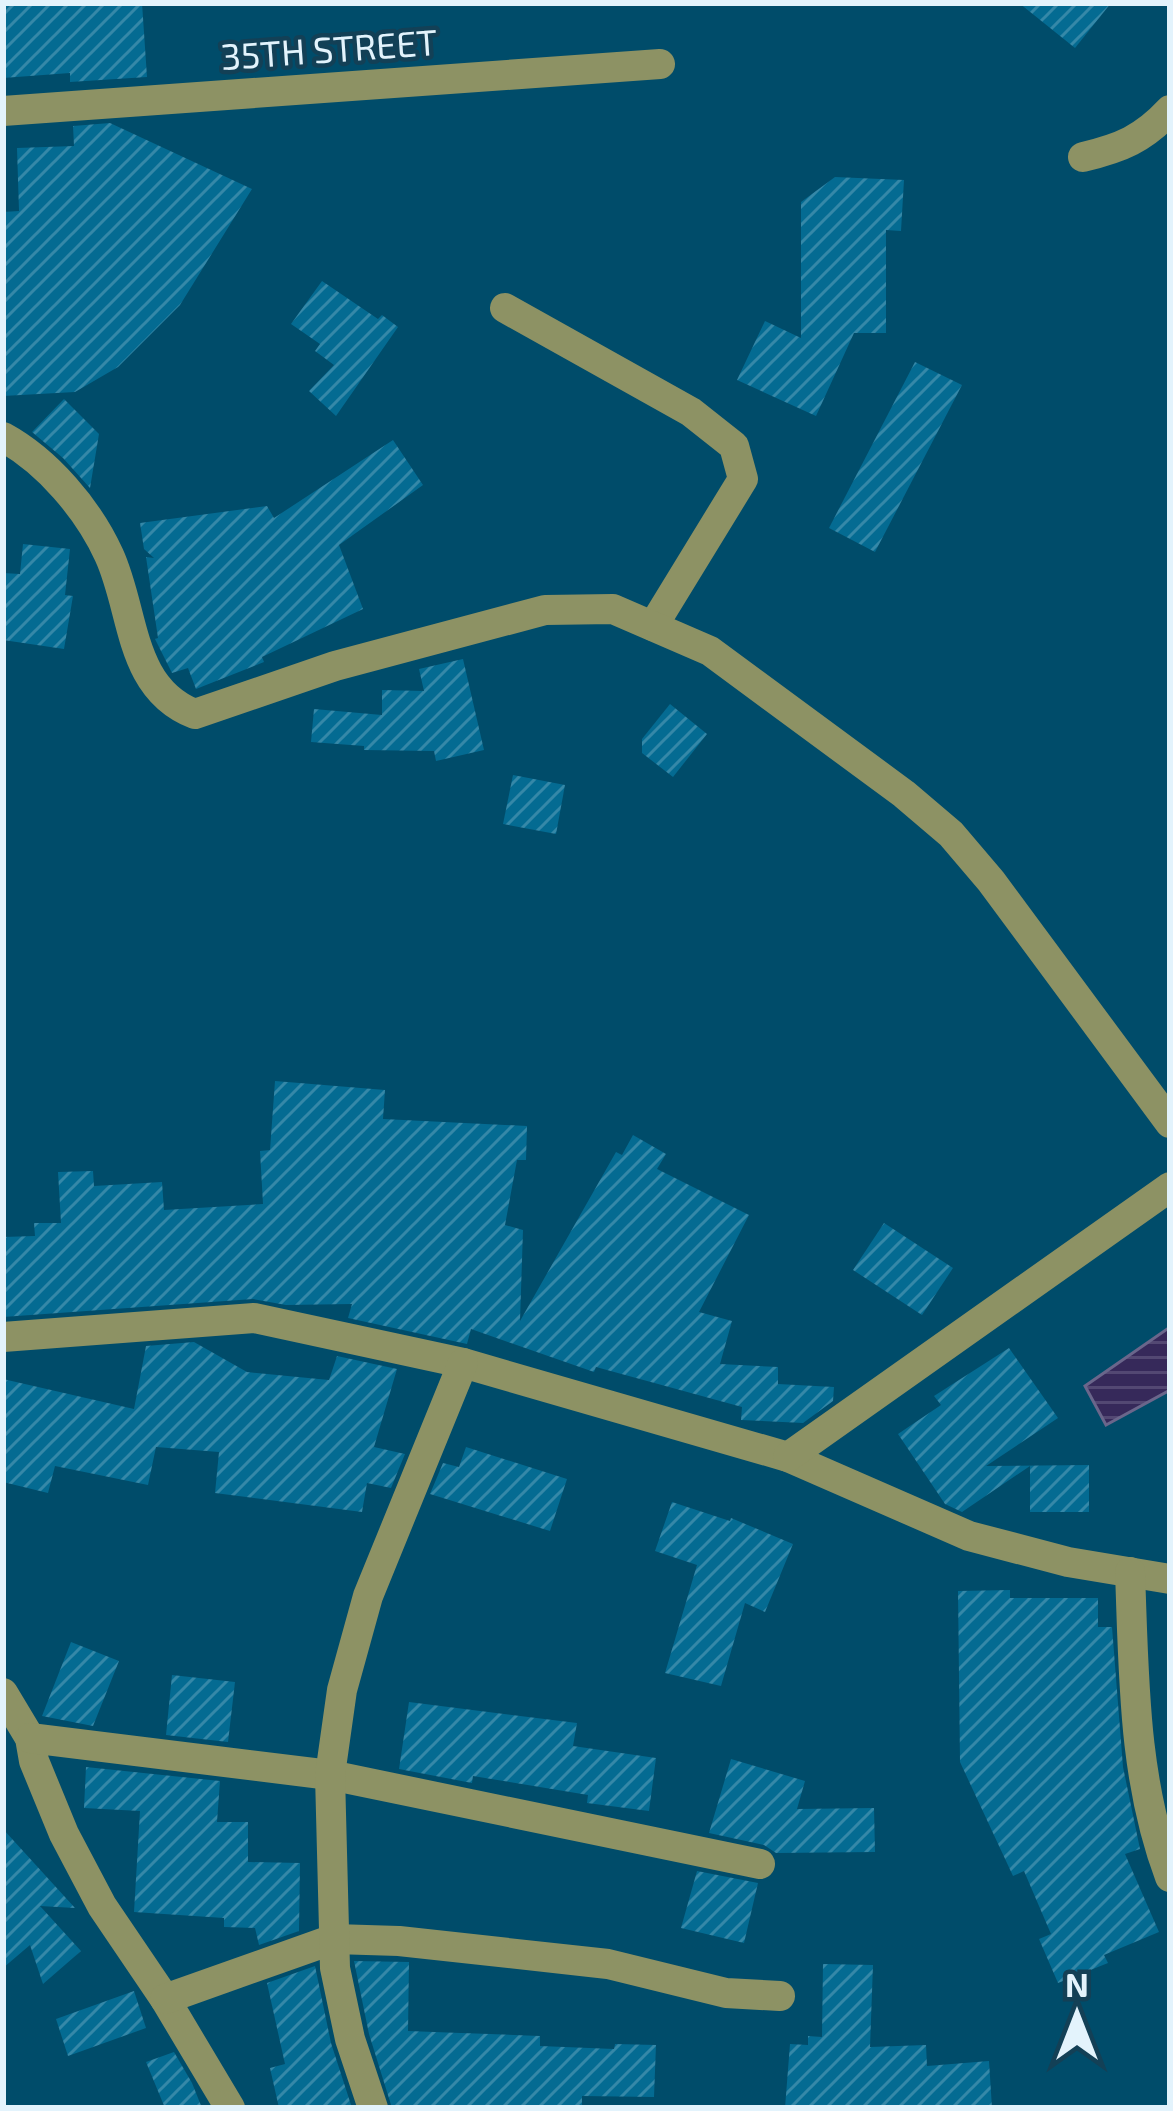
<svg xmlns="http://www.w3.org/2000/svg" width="1173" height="2111" viewBox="0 0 1173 2111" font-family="'Exo 2',sans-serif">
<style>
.water{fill:url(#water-rules);stroke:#6a668b;stroke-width:3}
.building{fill:url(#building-hatch)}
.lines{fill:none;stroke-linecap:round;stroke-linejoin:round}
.minor{stroke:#8d9264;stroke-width:30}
.labels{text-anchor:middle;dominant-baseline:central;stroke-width:9;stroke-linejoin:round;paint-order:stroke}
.street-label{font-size:36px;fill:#e3f3fc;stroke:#134056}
</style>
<defs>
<pattern id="water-rules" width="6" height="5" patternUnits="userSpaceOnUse" patternTransform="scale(3)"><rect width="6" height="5" fill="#36295a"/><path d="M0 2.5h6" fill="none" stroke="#534873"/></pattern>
<pattern id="building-hatch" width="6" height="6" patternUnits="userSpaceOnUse" patternTransform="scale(3)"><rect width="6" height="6" fill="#046b92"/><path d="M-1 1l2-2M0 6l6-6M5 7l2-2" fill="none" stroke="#3588a8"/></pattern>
</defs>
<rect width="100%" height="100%" fill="#004c6a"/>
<polygon class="water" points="1170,1327 1170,1390 1106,1425 1085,1386"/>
<g class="building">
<polygon points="3,3 142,3 147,77 70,82 70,73 3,78"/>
<polygon points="1019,3 1111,3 1075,48"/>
<polygon points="110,123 252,189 180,305 118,367 75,392 3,396 3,212 19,211 17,148 74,146 73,126"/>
<polygon points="835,177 904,180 901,231 886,230 886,333 854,333 816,416 737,380 765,321 801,338 801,202"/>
<polygon points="322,281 378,319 382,315 398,327 336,416 309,391 334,365 315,351 320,344 291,324"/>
<polygon points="915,362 962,385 875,552 829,528"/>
<polygon points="64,399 99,434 90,488 63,458 32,432"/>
<polygon points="393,440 423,485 339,545 363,609 262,657 264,662 196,689 188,668 172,673 155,639 158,638 146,557 154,558 144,549 140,523 267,506 274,518"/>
<polygon points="23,544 70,549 65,595 73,596 64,649 3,640 3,573 20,574"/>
<polygon points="463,659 484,750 436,761 434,751 364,750 364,746 311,742 314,709 382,715 382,690 424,691 419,669"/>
<polygon points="670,704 707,734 673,777 642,753 642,739"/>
<polygon points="513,775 565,785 556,834 503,824"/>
<polygon points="275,1081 385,1090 383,1119 527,1126 526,1160 517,1160 505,1225 523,1230 520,1321 616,1152 622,1155 633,1135 666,1154 657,1169 749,1215 699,1312 732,1321 720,1364 778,1367 778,1384 834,1387 833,1401 803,1423 741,1420 742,1407 596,1367 594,1372 471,1329 467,1344 348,1318 352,1304 286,1305 253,1299 3,1317 3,1237 35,1236 34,1223 61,1223 58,1172 93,1171 94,1186 162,1182 164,1210 263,1204 260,1151 270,1150"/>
<polygon points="884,1223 953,1268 922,1315 853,1270"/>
<polygon points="194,1342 247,1372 329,1380 337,1356 397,1369 374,1447 405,1454 391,1488 367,1483 362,1512 215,1493 219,1452 156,1447 148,1485 55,1466 48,1493 3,1482 3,1379 134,1409 146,1346"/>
<polygon points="1009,1348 1058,1418 986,1466 1089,1465 1089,1512 1030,1512 1030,1466 962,1512 945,1504 898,1434 941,1405 934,1396"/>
<polygon points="466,1447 567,1479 550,1531 430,1494 443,1463 459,1467"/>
<polygon points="672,1502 730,1521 731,1518 793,1544 765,1612 745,1603 721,1686 665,1673 697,1565 655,1551"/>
<polygon points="1010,1590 1010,1598 1098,1598 1098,1627 1112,1627 1123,1767 1140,1849 1125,1854 1159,1932 1104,1955 1108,1963 1058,1983 1039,1939 1051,1934 1024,1871 1013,1876 960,1762 958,1591"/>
<polygon points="71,1642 119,1661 93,1726 42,1716"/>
<polygon points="172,1675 235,1682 228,1742 166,1735"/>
<polygon points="409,1702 577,1723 573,1746 656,1758 649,1811 587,1803 588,1795 473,1776 472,1783 399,1769"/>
<polygon points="731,1759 805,1781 797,1809 874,1808 875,1852 776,1853 764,1845 709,1833"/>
<polygon points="86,1767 220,1781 217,1822 248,1822 248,1862 300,1863 299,1931 259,1945 255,1928 224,1927 224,1918 134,1912 140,1811 84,1808"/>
<polygon points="3,1829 75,1908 40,1906 81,1951 43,1984 30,1945 3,1968"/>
<polygon points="697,1871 758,1883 744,1943 681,1928"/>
<polygon points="354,1961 409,1962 408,2031 540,2036 540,2046 614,2049 615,2044 656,2045 654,2097 582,2096 582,2108 392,2108 369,2034"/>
<polygon points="823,1964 873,1965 870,2047 926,2045 927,2066 989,2061 992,2108 785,2108 790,2044 808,2045 808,2036 822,2037"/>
<polygon points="315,1966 331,2043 352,2108 279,2108 270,2068 285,2064 267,1983"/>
<polygon points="134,1991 146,2028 68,2056 56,2019"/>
<polygon points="174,2052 192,2083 202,2108 165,2108 146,2062"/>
</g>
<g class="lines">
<g class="minor">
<polyline points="3,111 660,64"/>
<path d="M1083 157C1121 148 1143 139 1170 110"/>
<polyline points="505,308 691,412 734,446 743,479 653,626"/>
<path d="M3 437C47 461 88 509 109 555 135 611 128 688 195 714L335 666 545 610 613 609 710 651 904 794 951 834 991 881 1170 1123"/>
<polyline points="3,1337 254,1318 463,1363 788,1457 969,1536 1068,1562 1170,1579"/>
<polyline points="788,1457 1170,1187"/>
<path d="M1130 1572C1134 1676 1133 1779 1170 1877"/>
<polyline points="3,1693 30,1738 34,1761 64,1834 102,1906 165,1999 230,2108"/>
<polyline points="30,1738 330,1775 760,1864"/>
<polyline points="165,1999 334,1939 399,1941 608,1964 726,1993 780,1996"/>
<polyline points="373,2108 350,2039 335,1968 330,1775 342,1690 368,1596 463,1363"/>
</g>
</g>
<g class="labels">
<g class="street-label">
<text transform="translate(329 48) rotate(-4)">35TH STREET</text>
</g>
</g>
<rect width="1173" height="2111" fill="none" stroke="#e3f3fc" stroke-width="12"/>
<g transform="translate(1077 2015)" stroke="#134056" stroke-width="9" paint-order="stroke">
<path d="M0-9L21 45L0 30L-21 45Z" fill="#e3f3fc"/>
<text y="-18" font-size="33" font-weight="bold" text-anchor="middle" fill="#e3f3fc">N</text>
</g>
</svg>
